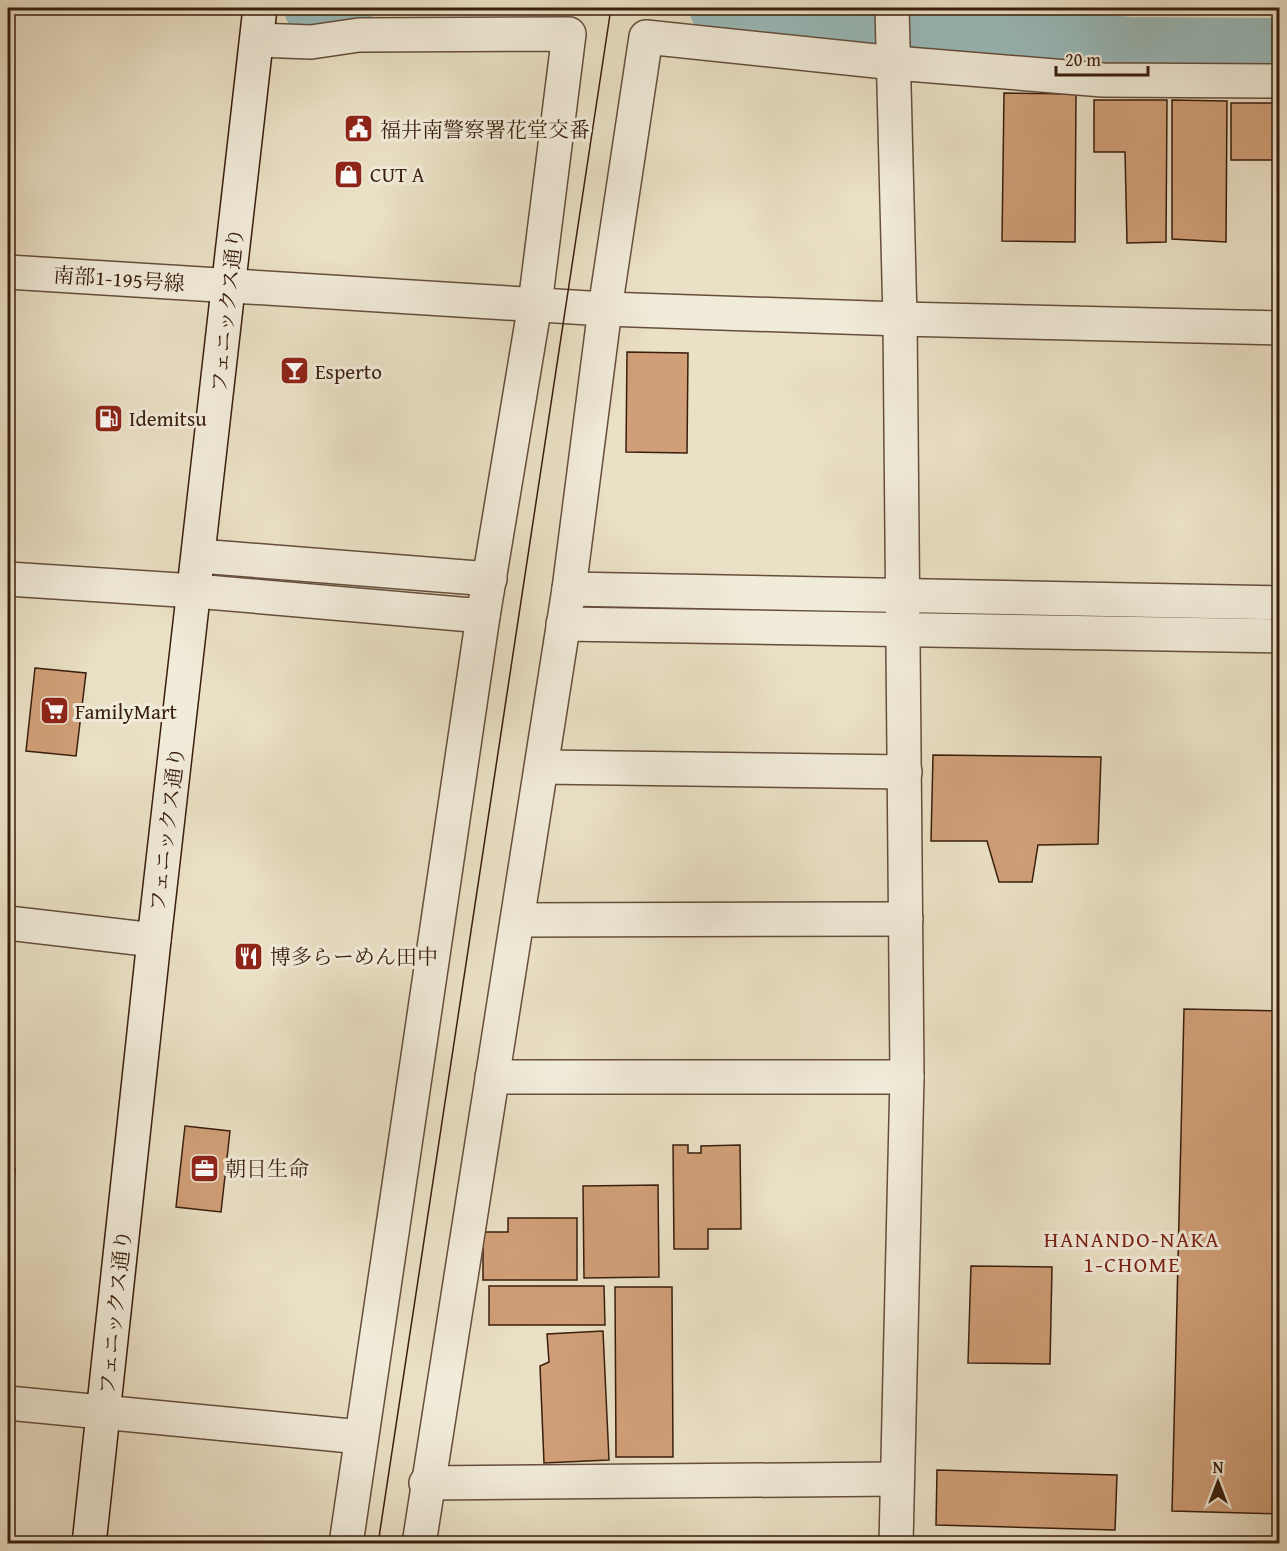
<svg xmlns="http://www.w3.org/2000/svg" width="1287" height="1551" viewBox="0 0 1287 1551" font-family="'Gentium Book Plus','Noto Serif JP',serif">
<style>
.lines{fill:none;stroke-linecap:round;stroke-linejoin:round}
.river{stroke:#9bb;stroke-width:56}
.building{fill:#d09f78;stroke:#391e0d;stroke-width:1.5}
.minor-casing{stroke:#654e3b;stroke-width:36}
.tertiary-casing{stroke:#654e3b;stroke-width:36}
.secondary-casing{stroke:#391e0d;stroke-width:36}
.minor{stroke:#f1ebd9;stroke-width:33}
.tertiary{stroke:#f1ebd9;stroke-width:33}
.secondary{stroke:#f1ebd9;stroke-width:33}
.tram{stroke:#391e0d;stroke-width:1.5}
.labels{text-anchor:middle;dominant-baseline:central;stroke-width:6;stroke-linejoin:round;paint-order:stroke}
.poi-label{font-size:21px;fill:#391e0d;stroke:#f1ebd9;text-anchor:start}
.street-label{font-size:21px;fill:#391e0d;stroke:#f1ebd9}
.neighbourhood-label{font-size:22px;letter-spacing:1.5px;fill:#7a1f14;stroke:#f1ebd9}
</style>
<rect width="100%" height="100%" fill="#eae0c5"/>
<filter id="stains"><feTurbulence type="fractalNoise" baseFrequency=".00333" numOctaves="4"/><feColorMatrix values="0 0 0 0 .2 0 0 0 0 .09 0 0 0 0 .02 0 0 0 .5 -.17"/></filter>
<radialGradient id="worn" r=".72"><stop offset=".6" stop-color="#630" stop-opacity="0"/><stop offset="1" stop-color="#630" stop-opacity=".3"/></radialGradient>
<g class="lines">
<g class="river">
<polyline points="312,8 346,8"/>
<polyline points="717,8 1129,45 1280,46"/>
</g>
</g>
<g class="building">
<polygon points="1004,93 1076,94 1075,242 1002,241"/>
<polygon points="1094,100 1167,100 1166,242 1127,243 1125,152 1094,152"/>
<polygon points="1172,100 1227,101 1226,242 1172,239"/>
<rect x="1231" y="103" width="49" height="57"/>
<polygon points="627,352 688,353 687,453 626,452"/>
<polygon points="35,668 86,673 76,756 26,751"/>
<polygon points="933,755 1101,757 1098,844 1038,845 1032,882 999,882 987,841 931,841"/>
<polygon points="1184,1009 1280,1011 1280,1514 1172,1511"/>
<polygon points="185,1126 230,1131 221,1212 176,1207"/>
<polygon points="673,1145 688,1145 688,1153 701,1153 701,1146 740,1145 741,1229 708,1229 708,1249 674,1249"/>
<polygon points="8,1168 15,1169 8,1245"/>
<polygon points="658,1185 659,1277 584,1278 583,1186"/>
<polygon points="508,1218 577,1218 577,1280 483,1280 483,1232 508,1232"/>
<polygon points="971,1266 1052,1267 1050,1364 968,1363"/>
<polygon points="489,1286 604,1286 605,1325 489,1325"/>
<polygon points="615,1287 672,1287 673,1457 616,1457"/>
<polygon points="603,1331 609,1460 544,1463 540,1366 549,1362 547,1334"/>
<polygon points="937,1470 1117,1475 1115,1530 936,1525"/>
</g>
<g class="lines">
<defs>
<g id="minor">
<polyline points="892,8 900,319 907,1077 896,1544"/>
<polyline points="257,40 311,42 359,35 569,34 535,304 483,616 346,1544"/>
<polyline points="199,556 490,579"/>
<polyline points="8,579 195,591 483,616"/>
<polyline points="569,589 1280,603"/>
<polyline points="563,624 1280,636"/>
<polyline points="542,767 905,772"/>
<polyline points="518,920 906,919"/>
<polyline points="8,923 154,940"/>
<polyline points="492,1077 907,1077"/>
<polyline points="8,1403 361,1437"/>
<polyline points="426,1483 896,1479"/>
<polyline points="419,1544 569,589 605,309 646,37 895,63 1103,80 1280,81"/>
</g>
<polyline id="tertiary" points="8,272 605,309 900,319 1280,328"/>
<polyline id="secondary" points="89,1544 154,940 260,8"/>
</defs>
<use href="#minor" class="minor-casing"/>
<use href="#tertiary" class="tertiary-casing"/>
<use href="#secondary" class="secondary-casing"/>
<use href="#minor" class="minor"/>
<use href="#tertiary" class="tertiary"/>
<use href="#secondary" class="secondary"/>
<polyline class="tram" points="378,1544 611,8"/>
</g>
<defs>
<symbol id="civic-square" viewBox="-11 -11 22 22"><rect x="-9" y="-9" width="18" height="18" rx="4" fill="#8f2418" stroke="#f1ebd9"/><path d="M-.6-6.5H3V-4.5H.6V-3L4-1V1h2V6H-6V1h2V-1L-.6-3ZM-1.2 2.5V6h2.4V2.5Z" fill="#fff"/></symbol>
<symbol id="shop-square" viewBox="-11 -11 22 22"><rect x="-9" y="-9" width="18" height="18" rx="4" fill="#8f2418" stroke="#f1ebd9"/><path d="M-5-2.5h2.3a2.7 3.5 0 0 1 5.4 0H5L5.5 6h-11ZM-1.5-2.5h3a1.5 2.3 0 0 0-3 0Z" fill="#fff"/></symbol>
<symbol id="bar-square" viewBox="-11 -11 22 22"><rect x="-9" y="-9" width="18" height="18" rx="4" fill="#8f2418" stroke="#f1ebd9"/><path d="M-6-5H6L.8 .8V4.5H3.5V6h-7V4.5H-.8V.8Z" fill="#fff"/></symbol>
<symbol id="fuel-square" viewBox="-11 -11 22 22"><rect x="-9" y="-9" width="18" height="18" rx="4" fill="#8f2418" stroke="#f1ebd9"/><path d="M-5.5-6h7V0h2V4h1.3V-2.5L3-4.5l.8-.8L6-3V5H2.5V1h-1V6h-7ZM-4.2-4.7v3.2H.2V-4.7Z" fill="#fff"/></symbol>
<symbol id="supermarket-square" viewBox="-11 -11 22 22"><rect x="-9" y="-9" width="18" height="18" rx="4" fill="#8f2418" stroke="#f1ebd9"/><path d="M-6-5.5h2.5l.6 2H6L4.5 2H-2.5L-4.4-4H-6ZM-1.5 3.2a1.3 1.3 0 1 0 .1 0ZM3 3.2a1.3 1.3 0 1 0 .1 0Z" fill="#fff"/></symbol>
<symbol id="restaurant-square" viewBox="-11 -11 22 22"><rect x="-9" y="-9" width="18" height="18" rx="4" fill="#8f2418" stroke="#f1ebd9"/><path d="M-5-6h1v4h1v-4h1v4h1v-4h1v5L-1.5 .5V6h-2V.5L-5-1ZM5-6V6H3V1.5H1.5Q1.5-4 5-6Z" fill="#fff"/></symbol>
<symbol id="office-square" viewBox="-11 -11 22 22"><rect x="-9" y="-9" width="18" height="18" rx="4" fill="#8f2418" stroke="#f1ebd9"/><path d="M-6-3h4V-5.5h4V-3h4V5H-6ZM-1-4.5V-3h2v-1.5ZM-6 0V1H6V0Z" fill="#fff"/></symbol>
</defs>
<g fill-rule="evenodd">
<use href="#civic-square" x="342" y="112" width="33" height="33"/>
<use href="#shop-square" x="332" y="158" width="33" height="33"/>
<use href="#bar-square" x="278" y="354" width="33" height="33"/>
<use href="#fuel-square" x="92" y="402" width="33" height="33"/>
<use href="#supermarket-square" x="38" y="694" width="33" height="33"/>
<use href="#restaurant-square" x="232" y="940" width="33" height="33"/>
<use href="#office-square" x="188" y="1152" width="33" height="33"/>
</g>
<g class="labels">
<g class="poi-label">
<text x="380" y="129">福井南警察署花堂交番</text>
<text x="370" y="174">CUT A</text>
<text x="315" y="371">Esperto</text>
<text x="129" y="418">Idemitsu</text>
<text x="75" y="711">FamilyMart</text>
<text x="270" y="956">博多らーめん田中</text>
<text x="225" y="1168">朝日生命</text>
</g>
<g class="street-label">
<text transform="translate(119 279) rotate(4)">南部1-195号線</text>
<text transform="translate(227 310) rotate(-84)">フェニックス通り</text>
<text transform="translate(167 829) rotate(-83)">フェニックス通り</text>
<text transform="translate(115 1312) rotate(-84)">フェニックス通り</text>
</g>
<g class="neighbourhood-label">
<text x="1132" y="1239">HANANDO-NAKA<tspan x="1132" dy="25">1-CHOME</tspan></text>
</g>
</g>
<rect width="1287" height="1551" fill="none" stroke="#eae0c5" stroke-width="30"/>
<rect x="9" y="9" width="1269" height="1533" fill="none" stroke="#391e0d" stroke-width="3"/>
<rect x="15" y="15" width="1257" height="1521" fill="none" stroke="#391e0d" stroke-width="1.5"/>
<g transform="translate(1218 1482)" stroke="#f1ebd9" stroke-width="4.5" paint-order="stroke">
<path d="M0-4.5L10 22L0 15L-10 22Z" fill="#391e0d"/>
<text y="-9" font-size="16" font-weight="bold" text-anchor="middle" fill="#391e0d">N</text>
</g>
<path d="M1056 66v9h92v-9" fill="none" stroke="#391e0d" stroke-width="3"/>
<text x="1065" y="66" font-size="18" fill="#391e0d" stroke="#f1ebd9" stroke-width="4.5" paint-order="stroke">20 m</text>
<rect width="100%" height="100%" filter="url(#stains)"/>
<rect width="100%" height="100%" fill="url(#worn)"/>
</svg>
